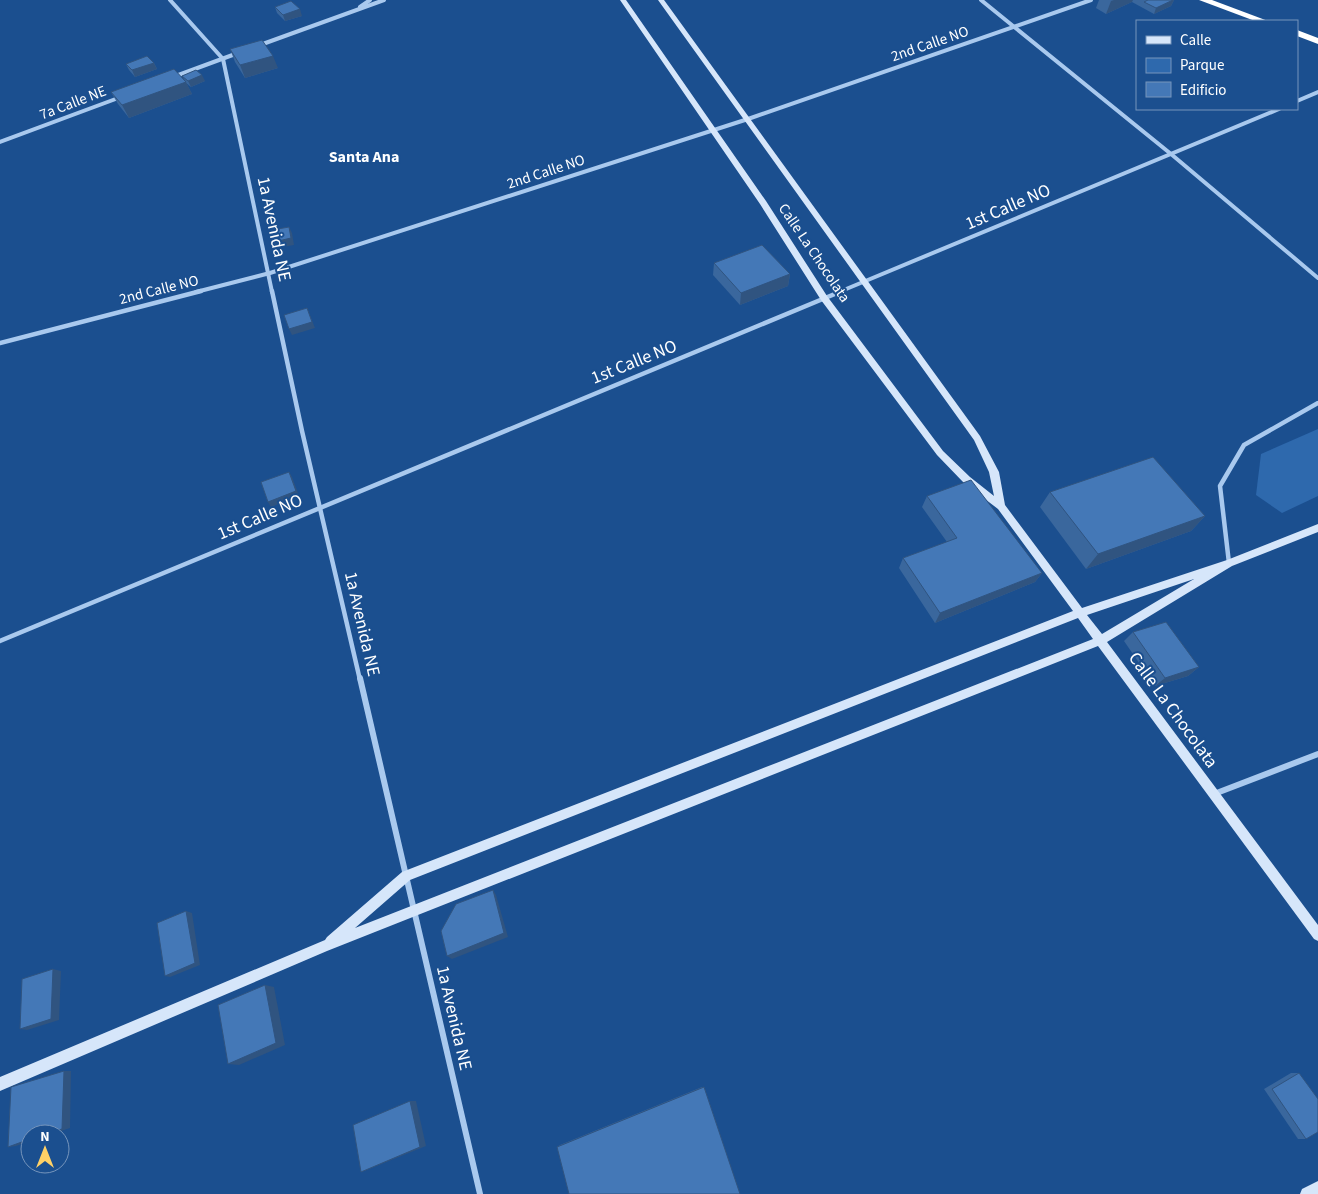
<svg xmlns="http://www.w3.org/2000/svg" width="1318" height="1194" viewBox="0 0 1318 1194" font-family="'Source Sans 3',sans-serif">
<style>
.green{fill:#2e69ad}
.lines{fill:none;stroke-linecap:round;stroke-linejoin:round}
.street-far2{stroke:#a9c9ee;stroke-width:4}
.street-far1{stroke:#a9c9ee;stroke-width:4.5}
.street{stroke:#a9c9ee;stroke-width:6}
.secondary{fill:#d6e6fa;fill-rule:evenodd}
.highway{fill:#fff;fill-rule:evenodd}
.wall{fill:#3a679d}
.shaded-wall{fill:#305480}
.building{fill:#4478b7;stroke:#305480}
.labels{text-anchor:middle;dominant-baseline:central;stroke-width:4;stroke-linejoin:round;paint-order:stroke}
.far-street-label{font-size:15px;fill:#fff;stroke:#1b4f8f}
.far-neighbourhood-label{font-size:16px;font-weight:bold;fill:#fff;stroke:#1b4f8f}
.street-label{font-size:18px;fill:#fff;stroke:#1b4f8f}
</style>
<rect width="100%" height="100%" fill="#1b4f8f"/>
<polygon class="green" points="1318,429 1318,496 1282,513 1256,495 1261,454"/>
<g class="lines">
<g class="street-far2">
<polyline points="170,0 223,59 272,292"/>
<polyline points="981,0 1171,154 1318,278"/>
<polyline points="360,7 370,0"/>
<polyline points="260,45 384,0"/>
<polyline points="173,77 238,53"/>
<polyline points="1297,101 1318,92"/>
<polyline points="0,142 121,97"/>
<polyline points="196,292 270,273 748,119 1091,0"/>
<polyline points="839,292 1279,109"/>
</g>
<g class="street-far1">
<polyline points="272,291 302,431 360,680"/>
<polyline points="0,343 201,291"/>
<polyline points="1229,563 1220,486 1244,445 1318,403"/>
<polyline points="0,641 842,291"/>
</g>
<g class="street">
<polyline points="360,678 480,1194"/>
<polyline points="1214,794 1318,754"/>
</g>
<g class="secondary">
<path d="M620 0H626L766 201 827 296 943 451 970 477 994 496 989 472 974 440 658 0H664L980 436 999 472 1005 505 1082 608 1227 560 1318 524V532L1232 566 1107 642 1318 925V941L1314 939 1098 646 327 951 0 1091V1077L325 940 327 937 402 872 1073 611 998 509 964 483 937 455 821 300 760 204ZM1194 579 1102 634 1087 615ZM1078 618 1093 639 355 928 410 880Z"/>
<polygon points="1318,1181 1318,1194 1300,1194 1302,1189"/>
</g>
<g class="highway">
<polygon points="1199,0 1212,0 1268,21 1255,21"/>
<polygon points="1297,30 1318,38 1318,44 1297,36"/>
</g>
</g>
<g class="wall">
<polygon points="1099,0 1174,0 1171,6 1154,14 1132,2 1106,14 1096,8"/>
<polygon points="275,7 302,16 285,21 277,13"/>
<polygon points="230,49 278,68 245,78 235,62"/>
<polygon points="154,63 157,69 135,77 129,70 126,64"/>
<polygon points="182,76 205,81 191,87 186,83 192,94 129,118 118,104 111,92 185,81"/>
<polygon points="714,263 790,274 788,286 740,305 713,275"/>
<polygon points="1050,492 1205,516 1191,531 1086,569 1040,507"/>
<polygon points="927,496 1042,573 1035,582 935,623 899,568 903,558 947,542 922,507"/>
<polygon points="1133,632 1199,667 1188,676 1155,686 1124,641"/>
<polygon points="1291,1073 1299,1073 1306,1139 1298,1139 1264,1089"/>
<polygon points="702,1087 704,1087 557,1147 560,1145"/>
</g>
<g class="shaded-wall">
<polygon points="1114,0 1133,0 1132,2 1106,14 1111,1"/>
<polygon points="1173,0 1174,0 1171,6 1154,14 1156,8"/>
<polygon points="300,9 302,16 285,21 283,15"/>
<polygon points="273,56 278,68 245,78 240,65"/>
<polygon points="154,63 157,69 135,77 132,70"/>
<polygon points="202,75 205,81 191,87 188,81"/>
<polygon points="186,82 192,94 129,118 122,105"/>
<polygon points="289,227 292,233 294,245 277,248 274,242"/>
<polygon points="790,274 788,286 740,305 741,293"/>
<polygon points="307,308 315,328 292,335 289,329"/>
<polygon points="289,472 292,477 299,496 271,507 268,502"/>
<polygon points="1205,516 1191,531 1086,569 1098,554"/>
<polygon points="1042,573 1035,582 935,623 940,613"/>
<polygon points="1199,667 1188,676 1155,686 1165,678"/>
<polygon points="493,890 496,895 508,937 452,959 447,956"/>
<polygon points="186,911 192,913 200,965 170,977 165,976"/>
<polygon points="53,969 61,971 59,1020 27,1030 20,1029"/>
<polygon points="265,985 274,987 285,1045 239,1065 228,1064"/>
<polygon points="64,1071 71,1071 70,1128 52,1134 46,1134"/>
<polygon points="410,1101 416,1101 426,1146 369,1169 361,1172"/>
<polygon points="30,1139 30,1141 16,1146 8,1147"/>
</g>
<g class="building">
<polygon points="1148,0 1173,0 1156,8 1144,2"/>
<polygon points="291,1 300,9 283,15 275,7"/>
<polygon points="262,40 273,56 240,65 230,49"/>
<polygon points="147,56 154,63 132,70 126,64"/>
<polygon points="174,69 186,82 122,105 111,92"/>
<polygon points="196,70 202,75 188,81 182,76"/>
<polygon points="289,227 291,238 274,242 272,230"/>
<polygon points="762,245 790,274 741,293 714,263"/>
<polygon points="307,308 312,322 289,329 284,315"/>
<polygon points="1153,457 1205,516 1098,554 1050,492"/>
<polygon points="289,472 296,491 268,502 261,482"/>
<polygon points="971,480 1042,573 940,613 903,558 957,538 927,496"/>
<polygon points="1166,622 1199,667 1165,678 1133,632"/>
<polygon points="493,890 504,933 447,956 441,931 456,904"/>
<polygon points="186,911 195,963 165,976 157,923"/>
<polygon points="53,969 51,1019 20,1029 22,979"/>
<polygon points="265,985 276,1043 228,1064 218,1005"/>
<polygon points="64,1071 62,1129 46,1134 30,1134 30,1139 8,1147 11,1087"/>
<polygon points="1299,1073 1318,1099 1318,1132 1306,1139 1272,1089"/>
<polygon points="704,1087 740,1194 569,1194 557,1147"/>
<polygon points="410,1101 420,1147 361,1172 353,1125"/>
</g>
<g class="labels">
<g class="far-street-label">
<text transform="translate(930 44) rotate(-19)">2nd Calle NO</text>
<text transform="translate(73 103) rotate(-21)">7a Calle NE</text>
<text transform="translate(546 172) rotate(-18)">2nd Calle NO</text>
<text transform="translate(814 253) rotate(56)">Calle La Chocolata</text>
<text transform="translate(159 290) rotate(-14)">2nd Calle NO</text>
</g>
<g class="far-neighbourhood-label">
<text x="364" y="157">Santa Ana</text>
</g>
<g class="street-label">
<text transform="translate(1008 207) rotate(-23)">1st Calle NO</text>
<text transform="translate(274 229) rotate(78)">1a Avenida NE</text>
<text transform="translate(634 362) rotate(-22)">1st Calle NO</text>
<text transform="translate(260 517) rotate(-23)">1st Calle NO</text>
<text transform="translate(362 624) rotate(77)">1a Avenida NE</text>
<text transform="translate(1173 710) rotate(54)">Calle La Chocolata</text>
<text transform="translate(454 1018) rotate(77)">1a Avenida NE</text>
</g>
</g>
<rect x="1136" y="20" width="162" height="90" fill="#1b4f8f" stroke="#7695bc"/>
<rect x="1146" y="36" width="25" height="8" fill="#d6e6fa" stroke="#7695bc"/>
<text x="1180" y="45" font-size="15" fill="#ffffff">Calle</text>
<rect x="1146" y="58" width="25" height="15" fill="#2e69ad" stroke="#7695bc"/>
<text x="1180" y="70" font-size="15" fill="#ffffff">Parque</text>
<rect x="1146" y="82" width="25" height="15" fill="#4478b7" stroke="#7695bc"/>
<text x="1180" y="95" font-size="15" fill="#ffffff">Edificio</text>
<g transform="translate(45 1149)"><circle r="24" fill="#1b4f8f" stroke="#7695bc"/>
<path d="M0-4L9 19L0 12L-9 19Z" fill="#ffd166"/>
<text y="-8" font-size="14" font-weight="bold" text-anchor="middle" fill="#ffffff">N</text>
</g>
</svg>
